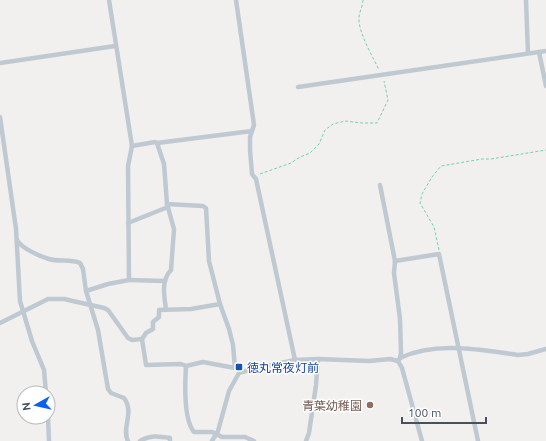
<svg xmlns="http://www.w3.org/2000/svg" width="546" height="441" viewBox="0 0 546 441" font-family="Ubuntu,'Noto Sans JP',sans-serif">
<style>
.lines{fill:none;stroke-linecap:round;stroke-linejoin:round}
.path{stroke:#70d4a9;stroke-width:1;stroke-dasharray:3 2;stroke-linecap:butt}
.street{stroke:#bfc9d2;stroke-width:4.5}
.transit-dot{fill:#1a4fb4;stroke:#fff;stroke-width:1.5}
.education-dot{fill:#8d6e63;stroke:#fff;stroke-width:1.5}
.labels{text-anchor:middle;dominant-baseline:central;stroke-width:3;stroke-linejoin:round;paint-order:stroke}
.transit-label{font-size:12px;fill:#164399;stroke:#fff;text-anchor:start}
.education-label{font-size:12px;fill:#785e54;stroke:#fff;text-anchor:end}
</style>
<rect width="100%" height="100%" fill="#f2efef"/>
<g class="lines">
<g class="path">
<path d="M363 0C363 6 359 12 359 18 358 32 373 57 379 70"/>
<polyline points="260,174 291,163 300,157 310,153 319,144 325,130 333,124 345,121 362,123 377,123 388,100 384,81"/>
<polyline points="439,250 434,227 420,203 422,194 432,177 441,166 482,159 491,159 546,150"/>
</g>
<g class="street">
<path d="M109 0 132 146 128 166 129 280 108 284 86 291 98 330 108 389 111 393 124 398C135 413 121 428 128 441"/>
<polyline points="236,0 254,125 250,137 250,150 252,174 256,179 295,360"/>
<polyline points="526,0 528,53"/>
<polyline points="539,52 546,86"/>
<polyline points="0,63 115,46"/>
<polyline points="298,87 546,51"/>
<polyline points="0,117 16,229 20,301 32,341 44,370 46,393"/>
<polyline points="132,146 155,142 157,143 252,131"/>
<polyline points="380,185 395,261"/>
<polyline points="128,223 168,207"/>
<path d="M17 240C21 248 39 256 49 259 59 262 70 259 80 263L83 269 86 291"/>
<polyline points="129,280 165,281"/>
<path d="M166 309C164 296 161 280 171 270L174 229 167 204"/>
<polyline points="0,323 48,299 64,299 104,308 108,310 128,338 132,340 142,339 146,365 181,364 186,366 203,362 235,368 233,345 229,329 220,304 209,261 206,208 203,206 167,204 164,164 157,143"/>
<polyline points="142,339 146,333 153,329 153,322 159,317 159,310 191,309 220,304"/>
<path d="M400 358C436 341 481 350 518 355L528 354 546 349"/>
<polyline points="398,361 400,358 401,353 400,319 394,273 395,261 439,254 478,441"/>
<path d="M186 366C185 382 183 419 194 432H212L222 437H245L254 441"/>
<polyline points="48,417 49,441"/>
<path d="M140 441C150 435 158 436 170 438V441"/>
<polyline points="212,441 218,431 229,391 239,373 252,369 295,360 318,359 369,361 390,359 398,361 402,368 422,441"/>
<polyline points="306,441 309,433 316,385 318,359"/>
</g>
</g>
<rect class="transit-dot" x="235" y="363" width="8" height="8" rx="2"/>
<circle class="education-dot" cx="370" cy="405" r="4"/>
<g class="labels">
<g class="transit-label">
<text x="247" y="367">徳丸常夜灯前</text>
</g>
<g class="education-label">
<text x="362" y="405">青葉幼稚園</text>
</g>
</g>
<g transform="translate(36 405) rotate(262)"><circle r="19" fill="#ffffff" stroke="#b5b9bf"/>
<path d="M0-3L7 15L0 10L-7 15Z" fill="#0a61f1"/>
<text y="-6" font-size="11" font-weight="bold" text-anchor="middle" fill="#46515f">N</text>
</g>
<path d="M402 417v6h84v-6" fill="none" stroke="#46515f" stroke-width="2"/>
<text x="408" y="417" font-size="12" fill="#46515f" stroke="#ffffff" stroke-width="3" paint-order="stroke">100 m</text>
</svg>
